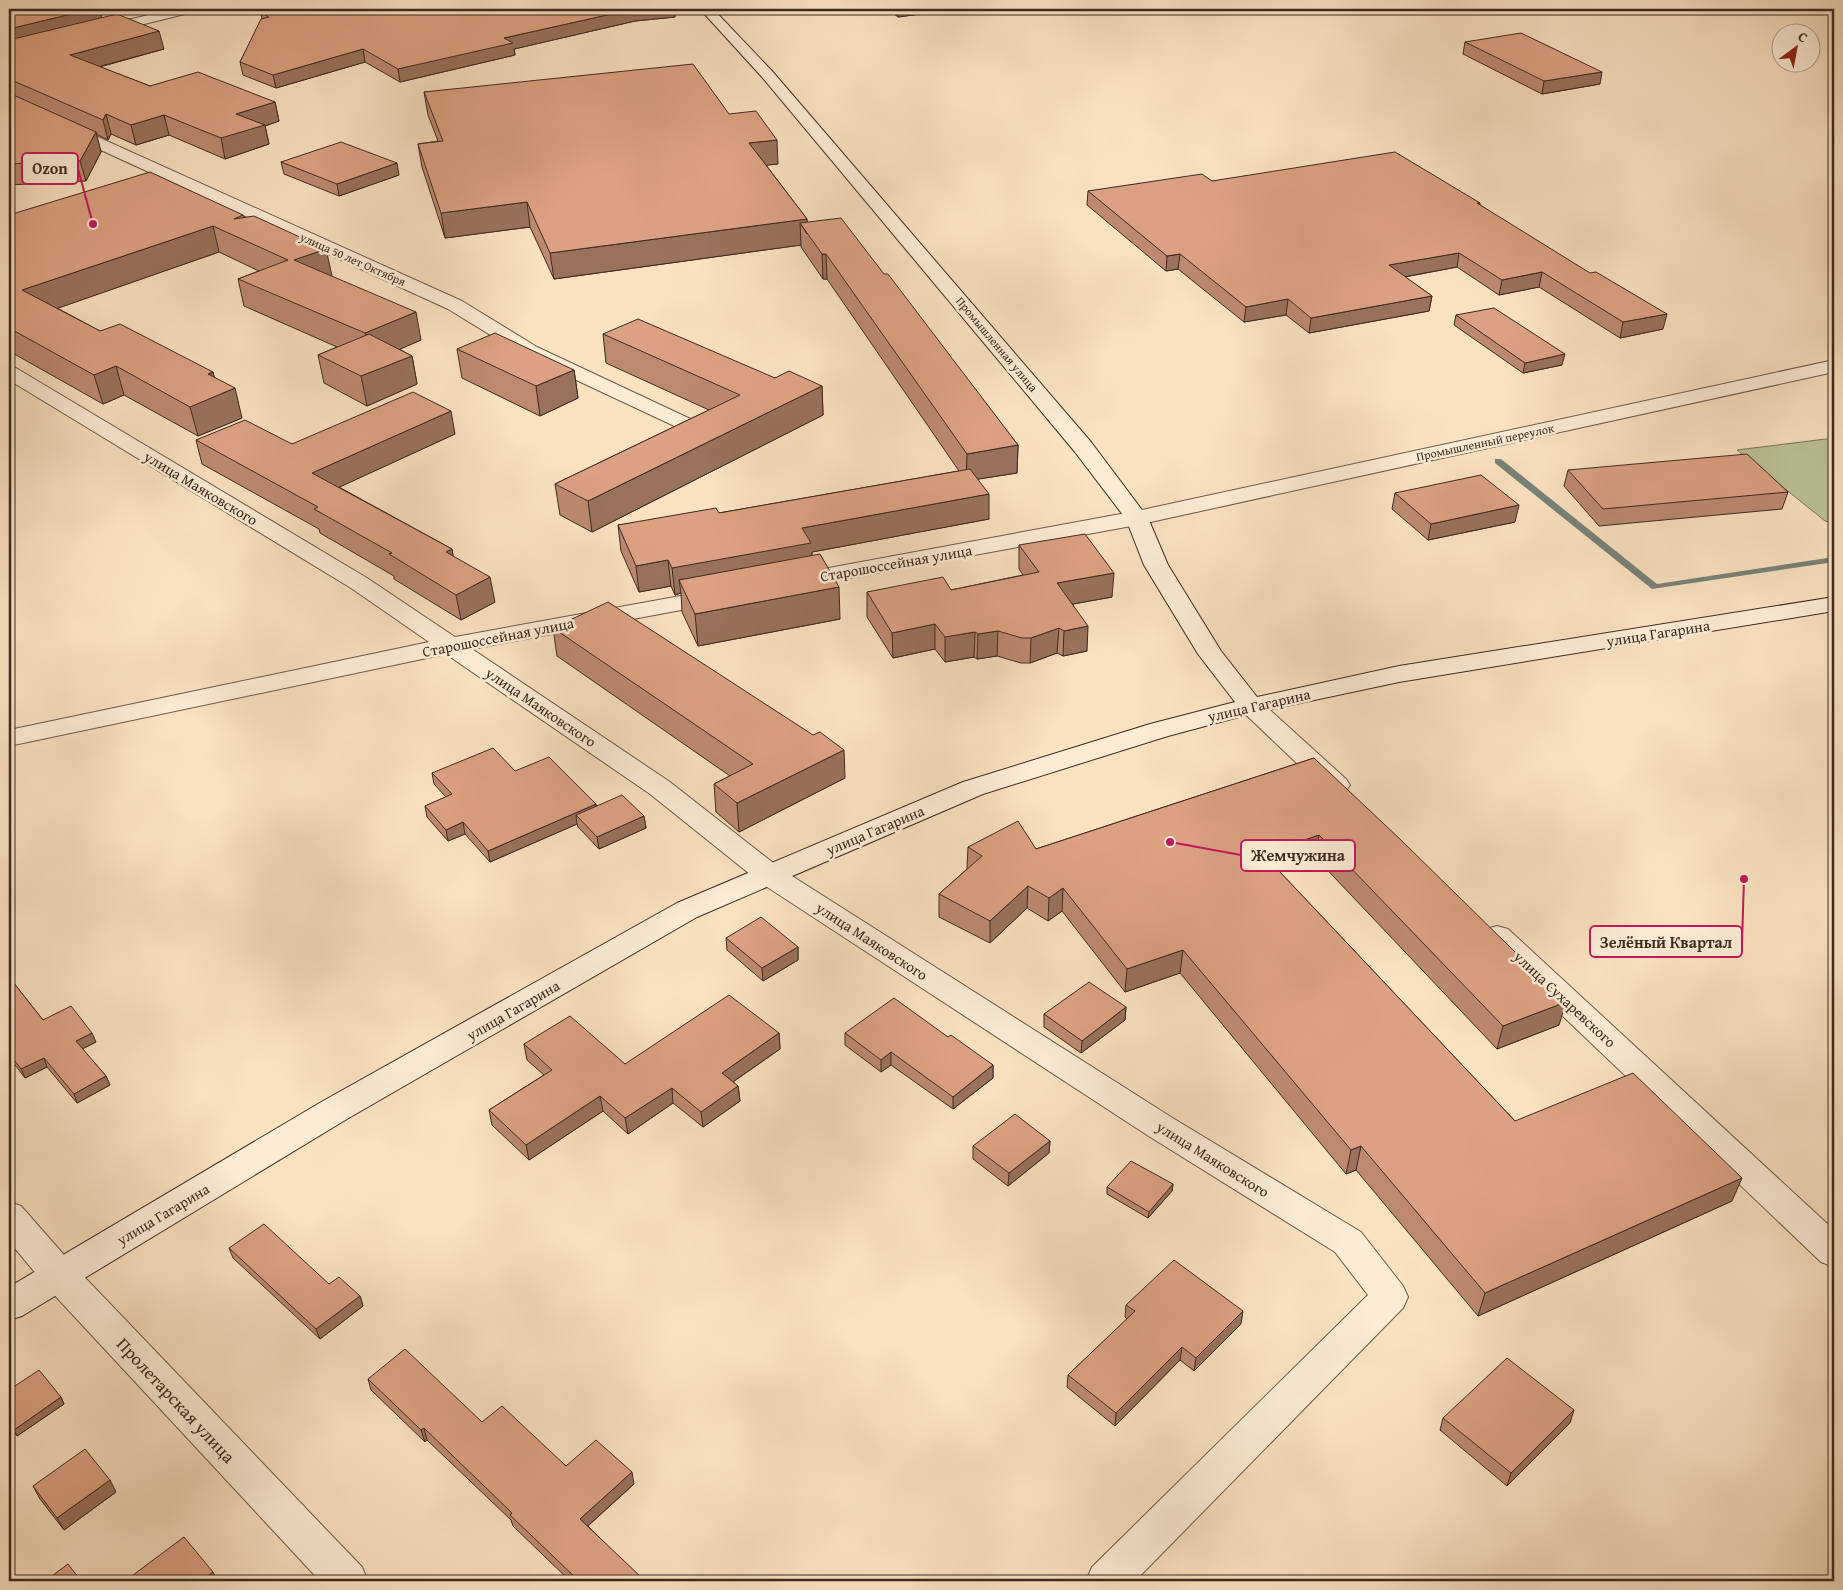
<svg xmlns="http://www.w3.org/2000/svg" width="1843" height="1590" viewBox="0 0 1843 1590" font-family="'Gentium Book Plus',serif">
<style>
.green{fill:#bbc395;stroke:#7c765c}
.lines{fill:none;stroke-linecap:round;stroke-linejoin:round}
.stream{fill:#77827a;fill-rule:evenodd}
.street-casing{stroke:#6c584a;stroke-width:2}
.secondary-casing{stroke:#3d2a22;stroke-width:2}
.street{fill:#fcecd6;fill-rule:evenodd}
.secondary{fill:#fcecd6;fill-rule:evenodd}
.wall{fill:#bd8a70;stroke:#3d2a22}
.shaded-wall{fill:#9a715b;stroke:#3d2a22}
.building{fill:#dca182;stroke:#3d2a22}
.labels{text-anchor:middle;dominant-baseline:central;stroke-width:5;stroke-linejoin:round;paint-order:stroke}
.far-street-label{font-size:12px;fill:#3d2a22;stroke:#fcecd6}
.street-label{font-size:15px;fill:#3d2a22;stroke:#fcecd6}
.near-street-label{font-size:18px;fill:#3d2a22;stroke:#fcecd6}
.leader{fill:none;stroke:#c2185b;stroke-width:2}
.callout-dot{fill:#c2185b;stroke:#fcecd6;stroke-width:2}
.callout{fill:#fcecd6;stroke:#c2185b;stroke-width:2}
.callout-label{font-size:16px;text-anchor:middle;font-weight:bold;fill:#3d2a22}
</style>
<rect width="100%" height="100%" fill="#fae1c0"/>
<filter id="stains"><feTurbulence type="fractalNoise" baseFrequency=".004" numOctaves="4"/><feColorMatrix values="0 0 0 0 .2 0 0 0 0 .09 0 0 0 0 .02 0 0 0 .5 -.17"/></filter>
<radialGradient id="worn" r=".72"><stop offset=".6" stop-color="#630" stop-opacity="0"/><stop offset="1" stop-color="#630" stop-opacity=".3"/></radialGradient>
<polygon class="green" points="1834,438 1834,523 1825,521 1737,450"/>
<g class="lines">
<polygon class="stream" points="1495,459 1501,459 1657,584 1834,557 1834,562 1652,589 1495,463"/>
<defs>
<g id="street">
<polygon points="173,9 195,9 193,12 100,35 93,31 95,28"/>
<polygon points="9,97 462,301 537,347 699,423 702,427 699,431 692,433 685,431 523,355 448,309 9,108"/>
<polygon points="1834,360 1834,372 1137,525 796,588 788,586 784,581 788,576 796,574 1137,511"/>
<polygon points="9,366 16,368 367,578 455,637 719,589 727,591 731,596 727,601 719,603 472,649 670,782 781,869 1171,1117 1361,1232 1403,1286 1408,1297 1403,1308 1135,1581 1086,1581 1092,1567 1368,1295 1335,1252 1147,1135 761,883 650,794 446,654 9,746 9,730 429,642 351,588 9,380"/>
<polygon points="1251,698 1260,701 1346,779 1350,785 1346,791 1336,794 1326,791 1242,711 1238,706 1242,701"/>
<polygon points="1497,926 1508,929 1834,1230 1834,1267 1821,1262 1486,943 1482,936 1486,929"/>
<polygon points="9,1202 21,1206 72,1264 362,1567 368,1581 320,1581 46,1286 9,1241"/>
</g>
<polygon id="secondary" points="700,9 713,9 772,71 1091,442 1148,518 1168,565 1221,651 1257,697 1399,666 1834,597 1834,611 1399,682 1254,713 1168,736 983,794 697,917 347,1119 22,1316 9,1320 9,1287 323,1101 677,903 963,782 1150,724 1235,702 1198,654 1144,565 1126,519 1075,452 762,77"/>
</defs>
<use href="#street" class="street-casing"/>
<use href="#secondary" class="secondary-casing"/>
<use href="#street" class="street"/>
<use href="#secondary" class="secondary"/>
</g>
<g class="wall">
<polygon points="9,9 99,9 102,18 164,49 100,67 150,86 275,102 279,121 265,126 269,144 225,159 169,135 136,145 111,134 108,140 96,134 101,152 86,181 9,185"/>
<polygon points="281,9 675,9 675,17 635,21 514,49 515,55 400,82 365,62 276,88 243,75 240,62 262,19 261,13"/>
<polygon points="888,9 943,9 943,11 898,17"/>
<polygon points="1465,42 1600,84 1542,94 1463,54"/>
<polygon points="424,92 729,114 778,164 766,165 807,219 807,222 884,274 1018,445 1017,473 978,479 989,519 812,552 812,556 840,619 698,646 682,612 681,593 675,595 671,586 639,592 621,551 618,525 719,513 959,471 827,279 823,279 801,247 801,245 554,279 530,227 445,238 422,167 418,144 438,141 428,115"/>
<polygon points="281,162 399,175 339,196 284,174"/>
<polygon points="1212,181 1480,203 1480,205 1663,329 1620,338 1539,287 1499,295 1457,267 1405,277 1432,296 1429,311 1309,333 1286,315 1244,322 1178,269 1166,271 1087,205 1088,191"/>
<polygon points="9,215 243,215 244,217 332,276 331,276 421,340 399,349 412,356 417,384 367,406 324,383 318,355 337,347 244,306 238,279 259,271 219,252 57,308 100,331 213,372 214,378 242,418 198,436 124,395 103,404 9,351"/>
<polygon points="1456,315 1562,365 1523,373 1454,325"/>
<polygon points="603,334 775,378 822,386 823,415 592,532 560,515 555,484 709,410 606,363"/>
<polygon points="457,349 574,370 578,398 540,416 462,378"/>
<polygon points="455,434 339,487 452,549 453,556 495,602 461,620 394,579 394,576 320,533 319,529 202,464 196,440 292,444"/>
<polygon points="1568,470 1788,492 1782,509 1599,526 1564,486"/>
<polygon points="1395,493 1515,522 1428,540 1392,509"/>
<polygon points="1019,545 1112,597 1073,604 1087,651 1063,656 1057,653 1030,663 1021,663 997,656 977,659 974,657 945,662 935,649 893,658 867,617 867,592 951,590 1023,575 1019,569"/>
<polygon points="553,628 845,778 739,832 716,812 714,784 730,776 557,656"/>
<polygon points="1314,758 1559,1025 1497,1049 1315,857 1278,870 1515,1121 1732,1201 1478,1316 1356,1170 1346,1174 1180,973 1125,992 1062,911 1048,921 1027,908 990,943 939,917 939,894 967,869 968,847 1036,849"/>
<polygon points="515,771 596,804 596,806 644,816 646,828 599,849 578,827 577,824 490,862 465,834 448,841 427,817 425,806 446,797 434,784 432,773"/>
<polygon points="726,938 798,947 798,960 763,981 727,950"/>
<polygon points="9,977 43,1020 96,1042 82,1049 106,1076 110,1085 77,1103 47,1067 25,1078 9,1057"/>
<polygon points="1126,1007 1125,1020 1081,1053 1044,1027 1044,1014"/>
<polygon points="779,1033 780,1049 733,1082 738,1086 740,1101 703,1127 673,1103 628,1134 603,1111 529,1160 492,1125 489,1110 544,1075 527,1060 524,1044 625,1064"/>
<polygon points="845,1033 948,1037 993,1065 993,1078 953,1109 891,1065 881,1072 845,1045"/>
<polygon points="1050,1141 1049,1153 1008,1186 973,1159 973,1146"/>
<polygon points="1173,1184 1172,1191 1148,1218 1107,1194 1107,1187"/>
<polygon points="229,1248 329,1284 360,1296 363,1306 320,1339 233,1258"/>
<polygon points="1126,1305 1241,1324 1194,1371 1180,1360 1115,1426 1067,1387 1068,1375 1127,1319 1125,1317"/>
<polygon points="368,1379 482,1422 566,1466 634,1484 588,1526 643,1581 570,1581 513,1526 511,1520 427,1440 425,1442 371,1390"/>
<polygon points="9,1390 61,1397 64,1404 17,1436 9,1425"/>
<polygon points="1443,1418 1570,1423 1507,1486 1440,1430"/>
<polygon points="33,1486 116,1492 64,1530 40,1499"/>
</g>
<g class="shaded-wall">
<polygon points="92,9 99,9 104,25 9,49 9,29"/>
<polygon points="634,9 675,9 675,17 635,21 514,49 515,55 400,82 398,69 504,38"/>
<polygon points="898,9 943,9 943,11 898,17"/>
<polygon points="159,31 164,49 75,73 70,55"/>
<polygon points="363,49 365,62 276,88 273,75"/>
<polygon points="1602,72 1600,84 1542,94 1544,81"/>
<polygon points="275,102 279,121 265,126 269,144 225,159 221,138 236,114"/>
<polygon points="106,114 111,134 108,140 103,120"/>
<polygon points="164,115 169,135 136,145 131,125"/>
<polygon points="96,132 101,152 86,181 80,161"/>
<polygon points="777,140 778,164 751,167 749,143"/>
<polygon points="397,163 399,175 339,196 337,184"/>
<polygon points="527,202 530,227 445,238 441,213"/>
<polygon points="807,219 807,234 800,223 801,245 554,279 550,253"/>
<polygon points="213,226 219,252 30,318 22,290"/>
<polygon points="326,249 332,276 300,287 294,260"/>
<polygon points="1459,253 1457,267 1387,280 1389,265"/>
<polygon points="822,254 826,254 827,279 823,279"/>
<polygon points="1180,254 1178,269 1166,271 1167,256"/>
<polygon points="1542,272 1539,287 1499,295 1502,280"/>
<polygon points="1432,296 1429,311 1309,333 1311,318"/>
<polygon points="1288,299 1286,315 1244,322 1246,307"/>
<polygon points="416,312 421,340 371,362 365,333"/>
<polygon points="1667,314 1663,329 1620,338 1623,322"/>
<polygon points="1565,354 1562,365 1523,373 1525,363"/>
<polygon points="412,356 417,384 367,406 361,376"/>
<polygon points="116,366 124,395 103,404 94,375"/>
<polygon points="574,370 578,398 540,416 536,386"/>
<polygon points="213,372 219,395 235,388 242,418 198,436 190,407 208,374"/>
<polygon points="822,386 823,415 592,532 588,501"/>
<polygon points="451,411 455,434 318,497 312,473"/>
<polygon points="1018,445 1017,473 966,481 967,454"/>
<polygon points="989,494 989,519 812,552 812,569 679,580 681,593 675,595 672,568 802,528"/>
<polygon points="1519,505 1515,522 1428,540 1431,524"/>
<polygon points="452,549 456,574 446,552"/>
<polygon points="668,560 671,586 639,592 636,566"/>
<polygon points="1114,573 1112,597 1056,607 1057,583"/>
<polygon points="490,577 495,602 461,620 456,595"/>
<polygon points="839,587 840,619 698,646 695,614"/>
<polygon points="935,624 935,649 893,658 892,633"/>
<polygon points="1088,626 1087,651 1063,656 1064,631"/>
<polygon points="1059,628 1057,653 1030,663 1031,638"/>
<polygon points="998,631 997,656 977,659 978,634"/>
<polygon points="975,632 974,657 945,662 945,637"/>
<polygon points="844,750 845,778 739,832 737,803"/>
<polygon points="596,804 597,815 576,815 577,824 490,862 488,851"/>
<polygon points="644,816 646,828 599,849 597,837"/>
<polygon points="463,822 465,834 448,841 446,830"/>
<polygon points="1319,835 1315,857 1260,876 1263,854"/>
<polygon points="1028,886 1027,908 990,943 990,921"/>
<polygon points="1063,888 1062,911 1048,921 1049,898"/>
<polygon points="798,947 798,960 763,981 762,968"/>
<polygon points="1183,950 1180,973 1125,992 1127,969"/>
<polygon points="1566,1002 1559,1025 1497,1049 1503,1026"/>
<polygon points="1126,1007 1125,1020 1081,1053 1082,1041"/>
<polygon points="92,1033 96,1042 80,1050 76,1041"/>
<polygon points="779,1033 780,1049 724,1088 722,1073"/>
<polygon points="891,1052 891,1065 881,1072 881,1060"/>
<polygon points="44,1058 47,1067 25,1078 21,1069"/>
<polygon points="993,1065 993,1078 953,1109 953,1097"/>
<polygon points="106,1076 110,1085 77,1103 74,1094"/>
<polygon points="738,1086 740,1101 703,1127 701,1112"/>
<polygon points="672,1088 673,1103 628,1134 625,1118"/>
<polygon points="600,1096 603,1111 529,1160 526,1145"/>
<polygon points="1050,1141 1049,1153 1008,1186 1009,1173"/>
<polygon points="1361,1146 1356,1170 1346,1174 1351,1150"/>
<polygon points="1742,1178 1732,1201 1478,1316 1485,1293"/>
<polygon points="1173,1184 1172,1191 1148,1218 1149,1212"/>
<polygon points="360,1296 363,1306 320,1339 316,1329"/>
<polygon points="1243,1311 1241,1324 1194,1371 1196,1358"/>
<polygon points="1182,1347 1180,1360 1115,1426 1116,1413"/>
<polygon points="61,1397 64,1404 17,1436 14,1430"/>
<polygon points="1574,1410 1570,1423 1507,1486 1511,1473"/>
<polygon points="424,1428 427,1440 425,1442 421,1430"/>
<polygon points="632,1472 634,1484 583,1530 580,1519"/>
<polygon points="110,1480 116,1492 64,1530 57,1518"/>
<polygon points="213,1572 218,1581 201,1581"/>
</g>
<g class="building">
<polygon points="9,9 92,9 9,29"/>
<polygon points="280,9 634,9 504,38 513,43 398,69 363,49 273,75 240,62 261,19 269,17 261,13"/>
<polygon points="117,14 159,31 70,55 150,86 198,72 275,102 236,114 265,125 221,138 164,115 131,125 106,114 103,120 9,79 9,40"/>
<polygon points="1521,33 1602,72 1544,81 1465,42"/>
<polygon points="693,64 729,114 756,111 777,140 749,143 807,219 550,253 527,202 441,213 418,144 443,141 424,92"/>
<polygon points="9,93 96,132 80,161 9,164"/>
<polygon points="341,142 397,163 337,184 281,162"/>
<polygon points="1395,152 1480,203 1477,203 1590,273 1596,272 1667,314 1623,322 1542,272 1502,280 1459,253 1389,265 1432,296 1311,318 1288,299 1246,307 1180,254 1167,256 1088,191 1202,174 1212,181"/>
<polygon points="150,172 243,215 234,219 254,216 326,249 294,260 416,312 365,333 238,279 288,260 213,226 22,290 100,331 120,324 213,372 208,374 235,388 190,407 116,366 94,375 9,328 9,215"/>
<polygon points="841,218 884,274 888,274 1018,445 967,454 826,254 822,254 800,223"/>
<polygon points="1494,308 1565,354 1525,363 1456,315"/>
<polygon points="638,319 775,378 789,371 822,386 588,501 555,484 740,395 603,334"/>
<polygon points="495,333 574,370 536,386 457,349"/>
<polygon points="369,334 412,356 361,376 318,355"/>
<polygon points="413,392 451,411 312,473 452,549 446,552 490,577 456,595 389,554 392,553 314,509 318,507 196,440 245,420 292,444"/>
<polygon points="1747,454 1788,492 1603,509 1568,470"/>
<polygon points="970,469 989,494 802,528 811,543 672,568 668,560 636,566 618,525 716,508 719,513"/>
<polygon points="1481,475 1519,505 1431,524 1395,493"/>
<polygon points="1085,534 1114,573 1057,583 1088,626 1064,631 1059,628 1031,638 1022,638 998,631 978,634 975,632 945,637 935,624 892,633 867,592 943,577 951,590 1039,572 1019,545"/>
<polygon points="820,554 839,587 695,614 679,580"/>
<polygon points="608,602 813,735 820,732 844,750 737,803 714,784 753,764 553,628"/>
<polygon points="493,748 515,771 549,757 596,804 488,851 463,822 446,830 425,806 452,794 432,773"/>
<polygon points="1314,758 1401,840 1566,1002 1503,1026 1319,835 1263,854 1515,1121 1633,1073 1742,1178 1485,1293 1361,1146 1351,1150 1183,950 1127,969 1063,888 1049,898 1028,886 990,921 939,894 982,856 968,847 1018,821 1036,849"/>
<polygon points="622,795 644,816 597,837 576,815"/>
<polygon points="761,917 798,947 762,968 726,938"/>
<polygon points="9,977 43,1020 71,1006 92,1033 76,1041 106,1076 74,1094 44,1058 21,1069 9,1053"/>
<polygon points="1089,982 1126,1007 1082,1041 1044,1014"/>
<polygon points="729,995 779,1033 722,1073 738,1086 701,1112 672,1088 625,1118 600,1096 526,1145 489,1110 552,1070 524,1044 570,1016 625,1064"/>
<polygon points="894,998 948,1037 951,1035 993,1065 953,1097 891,1052 881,1060 845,1033"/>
<polygon points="1015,1114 1050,1141 1009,1173 973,1146"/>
<polygon points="1131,1161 1173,1184 1149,1212 1107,1187"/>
<polygon points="264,1224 329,1284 339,1277 360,1296 316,1329 229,1248"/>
<polygon points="1174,1260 1243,1311 1196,1358 1182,1347 1116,1413 1068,1375 1135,1311 1126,1305"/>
<polygon points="405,1349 482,1422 502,1406 566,1466 596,1440 632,1472 580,1519 642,1578 639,1581 579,1581 510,1515 512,1513 424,1428 421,1430 368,1379"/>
<polygon points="1507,1358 1574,1410 1511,1473 1443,1418"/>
<polygon points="39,1370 61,1397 14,1430 9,1423 9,1390"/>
<polygon points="85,1449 110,1480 57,1518 33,1486"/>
<polygon points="184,1537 213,1572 201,1581 131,1581 129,1578"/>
<polygon points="68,1564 81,1581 45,1581"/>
</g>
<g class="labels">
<g class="far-street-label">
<text transform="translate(353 259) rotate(24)">улица 50 лет Октября</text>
<text transform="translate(997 344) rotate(50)">Промышленная улица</text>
<text transform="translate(1485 442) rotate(-12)">Промышленный переулок</text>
</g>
<g class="street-label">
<text transform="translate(201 488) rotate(31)">улица Маяковского</text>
<text transform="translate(896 563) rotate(-10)">Старошоссейная улица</text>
<text transform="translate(1658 633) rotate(-9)">улица Гагарина</text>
<text transform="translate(498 637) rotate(-11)">Старошоссейная улица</text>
<text transform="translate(1259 705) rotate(-13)">улица Гагарина</text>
<text transform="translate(541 707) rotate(34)">улица Маяковского</text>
<text transform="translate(875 830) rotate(-23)">улица Гагарина</text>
<text transform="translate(872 941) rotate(33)">улица Маяковского</text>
<text transform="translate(1565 999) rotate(43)">улица Сухаревского</text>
<text transform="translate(513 1010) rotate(-30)">улица Гагарина</text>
<text transform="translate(1213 1159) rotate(32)">улица Маяковского</text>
<text transform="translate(163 1214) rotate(-31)">улица Гагарина</text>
</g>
<g class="near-street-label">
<text transform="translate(176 1400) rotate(47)">Пролетарская улица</text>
</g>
</g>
<path class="leader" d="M93 224L78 169M1170 842L1241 855M1744 879L1742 942"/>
<g class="callout-dot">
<circle cx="93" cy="224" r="5"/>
<circle cx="1170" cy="842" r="5"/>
<circle cx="1744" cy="879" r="5"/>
</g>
<g class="callout">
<rect x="22" y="153" width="56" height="31" rx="5"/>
<rect x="1241" y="840" width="114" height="31" rx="5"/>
<rect x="1590" y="926" width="152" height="31" rx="5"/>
</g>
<g class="callout-label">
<text x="50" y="174">Ozon</text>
<text x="1298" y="861">Жемчужина</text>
<text x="1666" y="948">Зелёный Квартал</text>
</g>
<rect width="1843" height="1590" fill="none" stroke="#fae1c0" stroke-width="30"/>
<rect x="10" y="10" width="1823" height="1570" fill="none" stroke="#3d2a22" stroke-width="2.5"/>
<rect x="15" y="15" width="1813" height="1560" fill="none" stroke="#3d2a22"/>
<g transform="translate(1796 48) rotate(32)"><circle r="24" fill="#fcecd6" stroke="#b09e8e"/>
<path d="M0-4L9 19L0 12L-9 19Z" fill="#8f2418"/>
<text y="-8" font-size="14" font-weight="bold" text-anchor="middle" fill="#3d2a22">С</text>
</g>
<rect width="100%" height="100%" filter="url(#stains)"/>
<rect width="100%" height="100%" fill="url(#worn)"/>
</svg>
